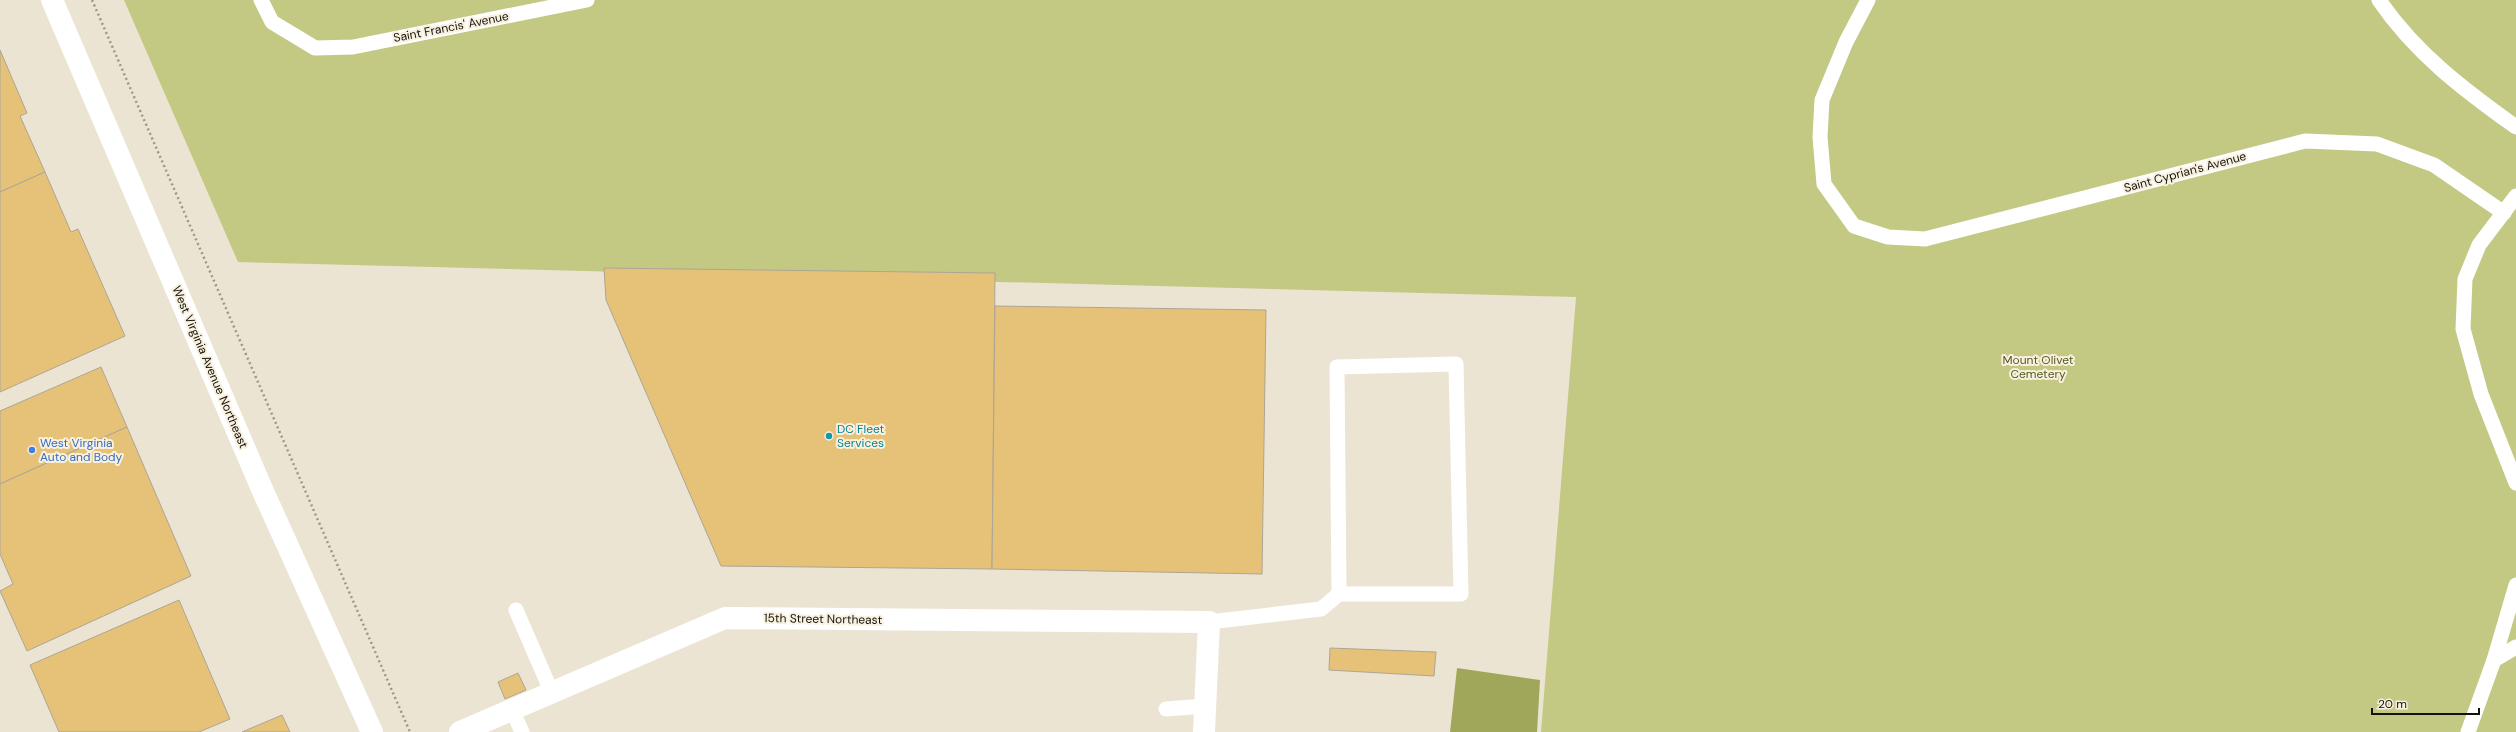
<svg xmlns="http://www.w3.org/2000/svg" width="2516" height="732" viewBox="0 0 2516 732" font-family="'DM Sans',sans-serif">
<style>
.green{fill:#c3c983}
.forest{fill:#a1a75a}
.building{fill:#e5c278;stroke:#ada595}
.lines{fill:none;stroke-linecap:round;stroke-linejoin:round}
.path{stroke:#9d978a;stroke-width:2.5;stroke-dasharray:2 3;stroke-linecap:butt}
.lane{stroke:#fff;stroke-width:15}
.street{stroke:#fff;stroke-width:22}
.secondary{stroke:#fff;stroke-width:22}
.culture-dot{fill:#0f9aa8;stroke:#f9f1e0;stroke-width:1.5}
.shop-dot{fill:#3f7fe0;stroke:#f9f1e0;stroke-width:1.5}
.labels{text-anchor:middle;dominant-baseline:central;stroke-width:4;stroke-linejoin:round;paint-order:stroke}
.street-label{font-size:12px;fill:#15120c;stroke:#f9f1e0}
.park-label{font-size:12px;fill:#555920;stroke:#f9f1e0}
.culture-label{font-size:12px;fill:#0d838f;stroke:#f9f1e0;text-anchor:start}
.shop-label{font-size:12px;fill:#366cbe;stroke:#f9f1e0;text-anchor:start}
</style>
<rect width="100%" height="100%" fill="#ece4d3"/>
<polygon class="green" points="124,0 2516,0 2516,732 1541,732 1576,297 238,262"/>
<polygon class="forest" points="1457,668 1540,680 1537,732 1450,732"/>
<g class="building">
<polygon points="0,50 27,113 20,116 45,172 0,192"/>
<polygon points="45,172 71,232 78,229 125,336 0,392 0,192"/>
<polygon points="604,268 995,273 992,569 721,566 606,300"/>
<polygon points="995,306 1266,310 1262,574 992,569"/>
<polygon points="101,367 127,427 0,484 0,411"/>
<polygon points="127,427 191,576 27,651 0,591 13,584 0,554 0,484"/>
<polygon points="179,600 230,719 199,732 59,732 30,665"/>
<polygon points="1330,648 1436,652 1434,676 1329,670"/>
<polygon points="518,673 526,690 505,699 498,682"/>
<polygon points="282,715 290,732 242,732"/>
</g>
<g class="lines">
<polyline class="path" points="92,0 410,732"/>
<g class="lane">
<polyline points="261,0 272,22 315,48 353,47 587,0"/>
<polyline points="1868,0 1846,42 1822,100 1820,137 1824,184 1854,226 1888,237 1925,239 2305,141 2377,144 2434,165 2504,213"/>
<path d="M2379 0C2415 53 2464 90 2516 127"/>
<polyline points="2516,196 2479,245 2465,279 2463,329 2481,394 2516,483"/>
<polyline points="516,610 552,693"/>
<polyline points="1209,622 1321,609 1339,594 1461,594 1456,364 1337,367 1339,594"/>
<polyline points="2494,660 2516,647"/>
<polyline points="1166,709 1205,706"/>
<polyline points="512,710 522,732"/>
<polyline points="2468,732 2494,660 2516,585"/>
</g>
<polyline class="street" points="460,732 725,618 1209,622 1204,732"/>
<polyline class="secondary" points="52,0 262,489 372,732"/>
</g>
<circle class="culture-dot" cx="829" cy="436" r="4"/>
<circle class="shop-dot" cx="32" cy="450" r="4"/>
<g class="labels">
<g class="street-label">
<text transform="translate(451 27) rotate(-11)">Saint Francis' Avenue</text>
<text transform="translate(2185 172) rotate(-15)">Saint Cyprian's Avenue</text>
<text transform="translate(210 367) rotate(67)">West Virginia Avenue Northeast</text>
<text transform="translate(823 619) rotate(1)">15th Street Northeast</text>
</g>
<g class="park-label">
<text x="2038" y="360">Mount Olivet<tspan x="2038" dy="14">Cemetery</tspan></text>
</g>
<g class="culture-label">
<text x="837" y="429">DC Fleet<tspan x="837" dy="14">Services</tspan></text>
</g>
<g class="shop-label">
<text x="40" y="443">West Virginia<tspan x="40" dy="14">Auto and Body</tspan></text>
</g>
</g>
<path d="M2372 708v6h107v-6" fill="none" stroke="#15120c" stroke-width="2"/>
<text x="2378" y="708" font-size="12" fill="#15120c" stroke="#f9f1e0" stroke-width="3" paint-order="stroke">20 m</text>
</svg>
